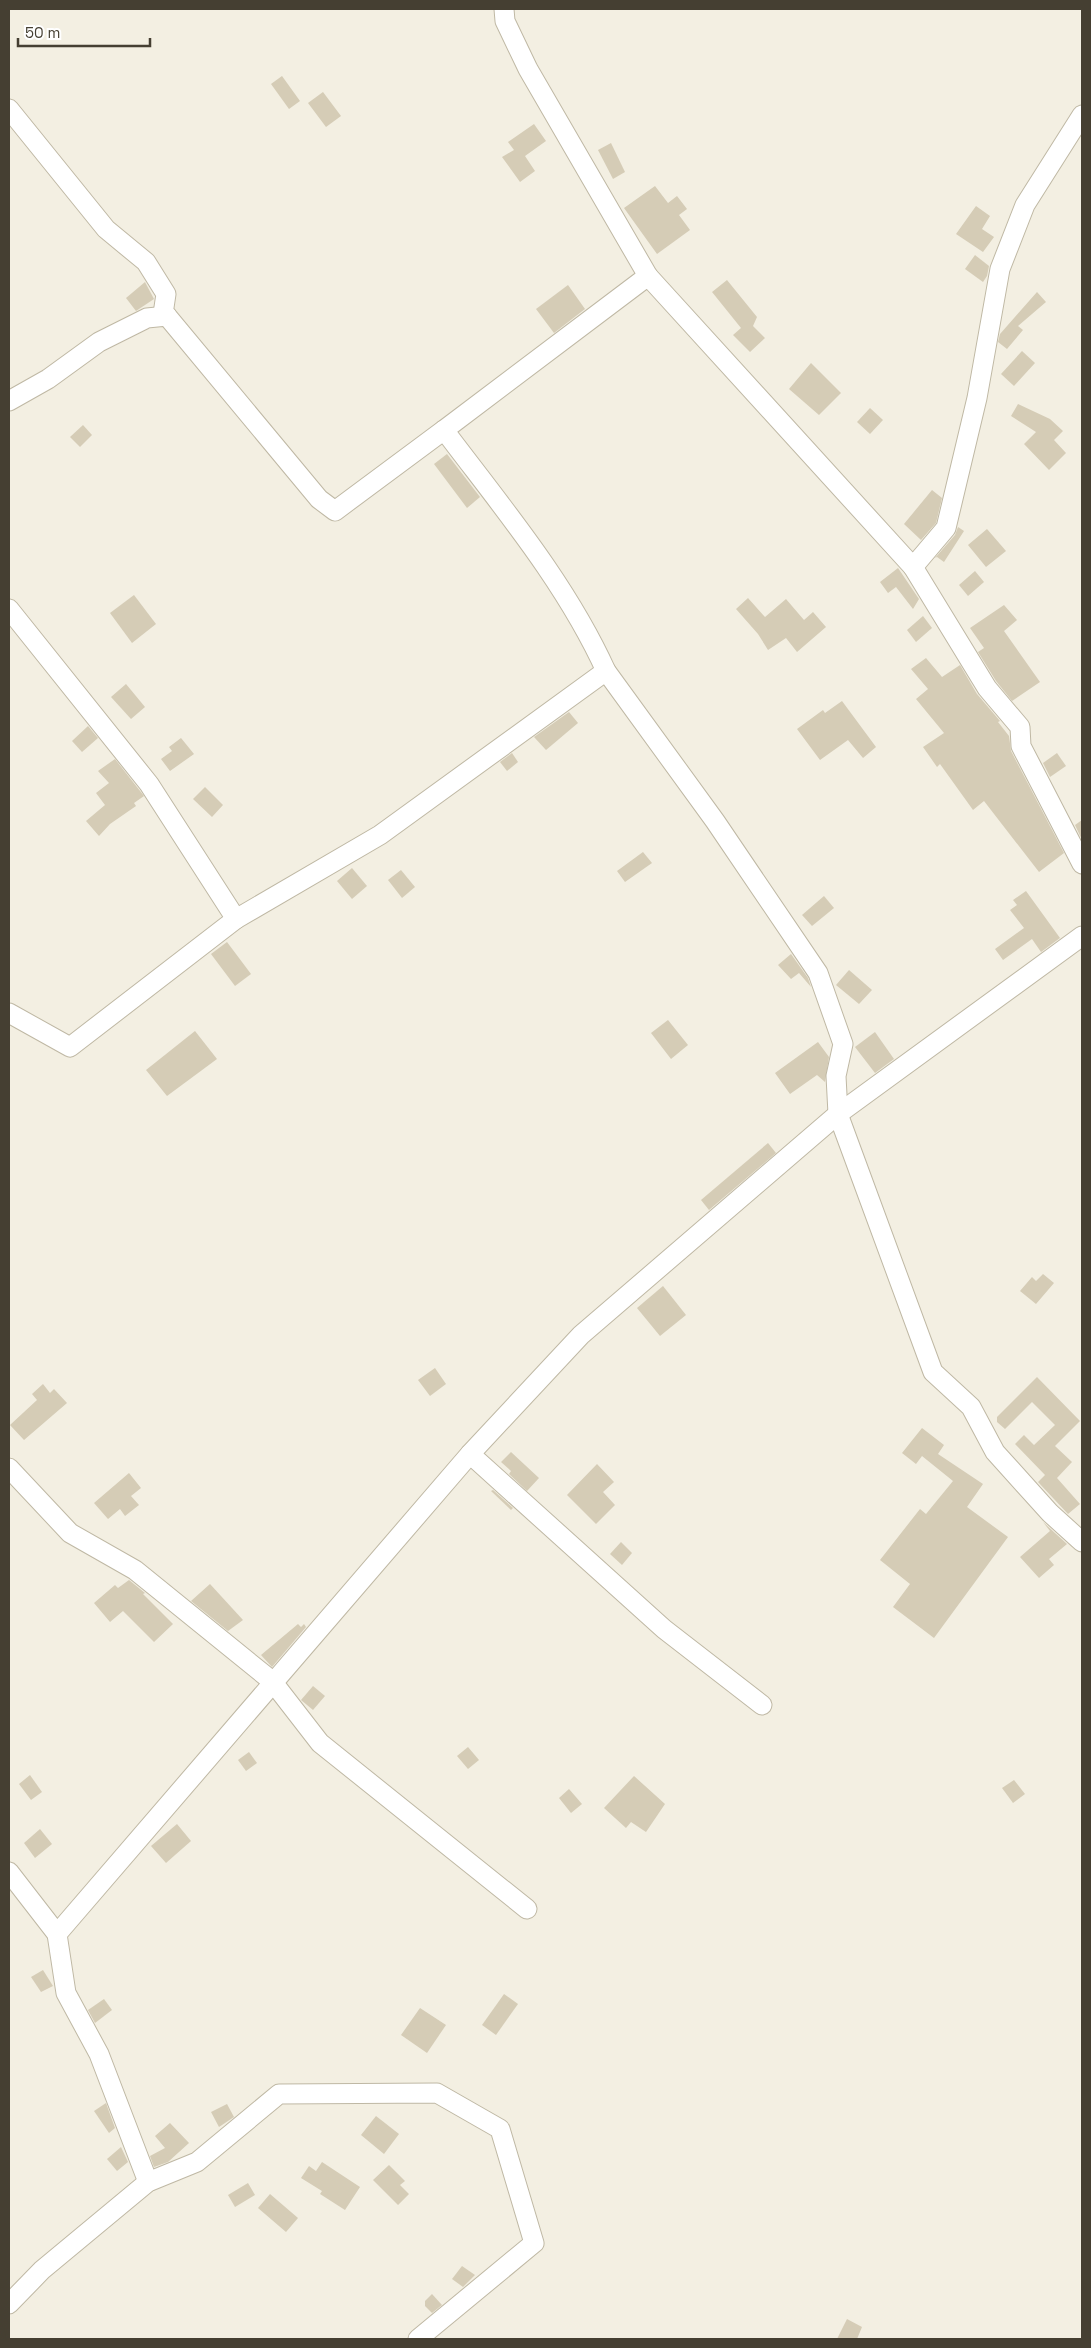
<svg xmlns="http://www.w3.org/2000/svg" width="1091" height="2348" viewBox="0 0 1091 2348" font-family="'Space Grotesk',sans-serif">
<style>
.building{fill:#d5ccb6}
.lines{fill:none;stroke-linecap:round;stroke-linejoin:round}
.street-casing{stroke:#bfb8a4;stroke-width:21}
.street{stroke:#fff;stroke-width:19}
</style>
<rect width="100%" height="100%" fill="#f3efe2"/>
<g class="building">
<polygon points="282,76 300,101 289,109 271,84"/>
<polygon points="323,92 341,116 326,127 308,103"/>
<polygon points="534,124 546,141 525,156 535,171 520,182 502,157 514,150 508,142"/>
<polygon points="611,143 625,172 613,179 598,150"/>
<polygon points="655,186 668,203 677,196 687,209 679,215 690,230 657,254 624,208"/>
<polygon points="976,206 990,216 982,229 994,237 983,252 956,234"/>
<polygon points="975,255 989,266 987,276 983,282 965,269"/>
<polygon points="727,280 757,317 753,326 765,338 750,352 733,335 741,328 712,292"/>
<polygon points="145,282 154,299 136,311 126,298"/>
<polygon points="568,285 585,309 554,333 536,309"/>
<polygon points="1037,292 1046,302 1018,326 1023,330 1007,349 998,342 1000,334"/>
<polygon points="1022,351 1035,363 1014,386 1001,374"/>
<polygon points="811,363 841,393 819,415 789,389"/>
<polygon points="1018,404 1050,419 1063,431 1054,440 1066,453 1049,470 1024,444 1036,432 1011,416"/>
<polygon points="870,408 883,420 870,434 857,422"/>
<polygon points="83,425 92,435 80,447 70,437"/>
<polygon points="447,454 480,497 467,508 434,464"/>
<polygon points="932,490 942,498 936,523 921,540 904,524"/>
<polygon points="958,527 964,531 944,562 937,557 935,558 955,535"/>
<polygon points="987,529 1006,551 986,567 968,545"/>
<polygon points="898,568 919,599 913,609 896,587 888,593 880,582"/>
<polygon points="975,571 984,582 968,596 959,585"/>
<polygon points="134,595 156,624 132,643 110,613"/>
<polygon points="748,598 765,617 786,599 804,620 813,612 826,627 797,652 786,638 768,650 758,634 736,609"/>
<polygon points="1004,605 1017,620 1004,631 1040,682 1012,701 996,681 978,652 984,648 970,628"/>
<polygon points="923,616 932,628 916,642 907,630"/>
<polygon points="926,658 942,677 960,665 977,694 1000,721 998,722 1009,736 1011,751 1064,853 1039,872 984,801 973,810 940,764 937,767 923,747 944,733 916,699 928,689 911,669"/>
<polygon points="126,684 145,707 131,719 111,697"/>
<polygon points="842,701 876,747 863,758 848,740 820,760 797,729 823,710 825,713"/>
<polygon points="569,712 578,723 546,750 534,737"/>
<polygon points="88,726 98,738 82,752 72,741"/>
<polygon points="181,738 194,754 170,771 161,759 172,751 169,747"/>
<polygon points="512,753 518,762 507,771 500,762"/>
<polygon points="1057,753 1066,766 1050,777 1043,763"/>
<polygon points="115,759 144,796 134,803 136,806 110,824 99,836 86,821 105,805 96,793 109,783 98,771"/>
<polygon points="205,787 223,805 212,817 193,799"/>
<polygon points="1082,820 1082,840 1075,825"/>
<polygon points="643,852 652,863 625,882 617,871"/>
<polygon points="352,868 367,886 352,899 337,881"/>
<polygon points="401,870 415,887 402,898 388,880"/>
<polygon points="1026,891 1060,938 1041,952 1032,939 1003,960 995,949 1024,928 1010,910 1017,905 1013,900"/>
<polygon points="824,896 834,908 812,926 802,915"/>
<polygon points="227,942 251,974 235,986 211,954"/>
<polygon points="791,954 808,978 811,987 799,973 791,979 778,965"/>
<polygon points="849,970 872,990 859,1004 836,985"/>
<polygon points="668,1020 688,1045 671,1059 651,1033"/>
<polygon points="195,1031 217,1059 167,1096 146,1070"/>
<polygon points="875,1032 894,1059 875,1073 855,1047"/>
<polygon points="818,1042 829,1057 825,1082 817,1075 790,1094 775,1073"/>
<polygon points="768,1143 776,1153 709,1210 701,1200"/>
<polygon points="1043,1274 1054,1283 1036,1304 1020,1291 1032,1277 1036,1281"/>
<polygon points="663,1286 686,1315 660,1336 637,1308"/>
<polygon points="435,1368 446,1384 430,1396 418,1380"/>
<polygon points="1037,1377 1080,1421 1055,1446 1072,1462 1057,1478 1080,1504 1068,1514 1038,1482 1045,1475 1015,1444 1024,1435 1034,1445 1055,1425 1032,1402 1005,1429 997,1422 997,1417"/>
<polygon points="43,1384 50,1393 54,1389 67,1403 24,1440 10,1425 37,1400 32,1394"/>
<polygon points="922,1428 944,1445 938,1454 983,1484 967,1507 1008,1537 934,1638 893,1607 910,1584 880,1560 920,1509 926,1514 953,1481 922,1456 916,1464 902,1453"/>
<polygon points="511,1452 539,1478 527,1491 509,1474 511,1471 501,1462"/>
<polygon points="597,1464 614,1482 603,1492 615,1505 596,1524 567,1495"/>
<polygon points="129,1473 141,1488 131,1496 139,1505 125,1516 120,1509 108,1519 94,1503"/>
<polygon points="493,1490 513,1508 511,1510 491,1491"/>
<polygon points="1043,1522 1067,1544 1049,1559 1054,1565 1039,1578 1020,1557 1050,1531"/>
<polygon points="621,1542 632,1553 622,1565 610,1554"/>
<polygon points="129,1580 145,1593 143,1594 173,1624 154,1642 123,1611 110,1622 94,1603 115,1585 118,1588"/>
<polygon points="210,1584 243,1620 228,1631 191,1601"/>
<polygon points="298,1624 301,1627 304,1624 306,1627 272,1667 261,1655"/>
<polygon points="313,1686 325,1696 313,1710 301,1700"/>
<polygon points="468,1747 479,1760 468,1769 457,1756"/>
<polygon points="249,1752 257,1763 246,1771 238,1760"/>
<polygon points="30,1775 42,1792 31,1800 19,1784"/>
<polygon points="634,1776 665,1804 646,1832 631,1822 626,1828 604,1808"/>
<polygon points="1014,1780 1025,1794 1013,1803 1002,1788"/>
<polygon points="569,1789 582,1804 571,1813 559,1798"/>
<polygon points="177,1824 191,1841 166,1863 151,1846"/>
<polygon points="40,1829 52,1844 35,1858 24,1843"/>
<polygon points="43,1970 53,1986 41,1992 31,1977"/>
<polygon points="504,1994 518,2004 496,2035 482,2025"/>
<polygon points="104,1999 112,2010 95,2023 88,2010"/>
<polygon points="420,2008 446,2025 427,2053 401,2035"/>
<polygon points="106,2103 115,2128 109,2133 94,2111"/>
<polygon points="227,2104 234,2117 219,2127 211,2112"/>
<polygon points="376,2116 399,2134 384,2154 361,2135"/>
<polygon points="170,2123 189,2143 168,2162 154,2167 150,2156 165,2148 155,2136"/>
<polygon points="121,2147 128,2162 117,2171 107,2159"/>
<polygon points="322,2162 360,2187 345,2210 320,2194 322,2191 301,2178 309,2166 316,2171"/>
<polygon points="389,2165 405,2181 400,2185 409,2194 398,2205 373,2180"/>
<polygon points="248,2183 255,2195 235,2207 228,2195"/>
<polygon points="270,2194 298,2218 286,2232 258,2208"/>
<polygon points="462,2266 475,2275 463,2287 452,2279"/>
<polygon points="432,2294 442,2305 432,2313 425,2306 425,2301"/>
<polygon points="847,2319 862,2327 857,2339 837,2339"/>
</g>
<g class="lines">
<defs>
<g id="street">
<polyline points="504,9 505,21 528,69 648,276"/>
<polyline points="9,109 106,229 146,262 166,294 163,314 167,316"/>
<path d="M1082 115 1025 205 1000 269 977 398 946 528 913 567 648 276 444 430C502 507 566 583 606 671L715 821 818 973 843 1044 836 1076 838 1114 933 1372 971 1407 995 1452 1050 1513 1082 1542"/>
<polyline points="9,401 48,379 99,342 147,318 167,316 319,499 335,511 444,430"/>
<polyline points="913,567 987,688 1020,727 1021,746 1082,864"/>
<polyline points="9,609 149,784 236,919"/>
<polyline points="9,1013 70,1047 236,919 380,835 606,671"/>
<polyline points="470,1454 664,1629 762,1705"/>
<polyline points="9,1468 70,1533 135,1570 272,1681 320,1743 527,1909"/>
<polyline points="9,1872 57,1934"/>
<polyline points="148,2182 99,2054 66,1993 57,1934 470,1454 581,1335 838,1114 1082,936"/>
<polyline points="9,2304 42,2270 148,2182 197,2162 279,2094 437,2093 500,2129 534,2243 418,2339"/>
</g>
</defs>
<use href="#street" class="street-casing"/>
<use href="#street" class="street"/>
</g>
<rect width="1091" height="2348" fill="none" stroke="#453f32" stroke-width="20"/>
<path d="M18 38v8h132v-8" fill="none" stroke="#453f32" stroke-width="2.5"/>
<text x="25" y="38" font-size="15" fill="#453f32" stroke="#ffffff" stroke-width="4" paint-order="stroke">50 m</text>
</svg>
